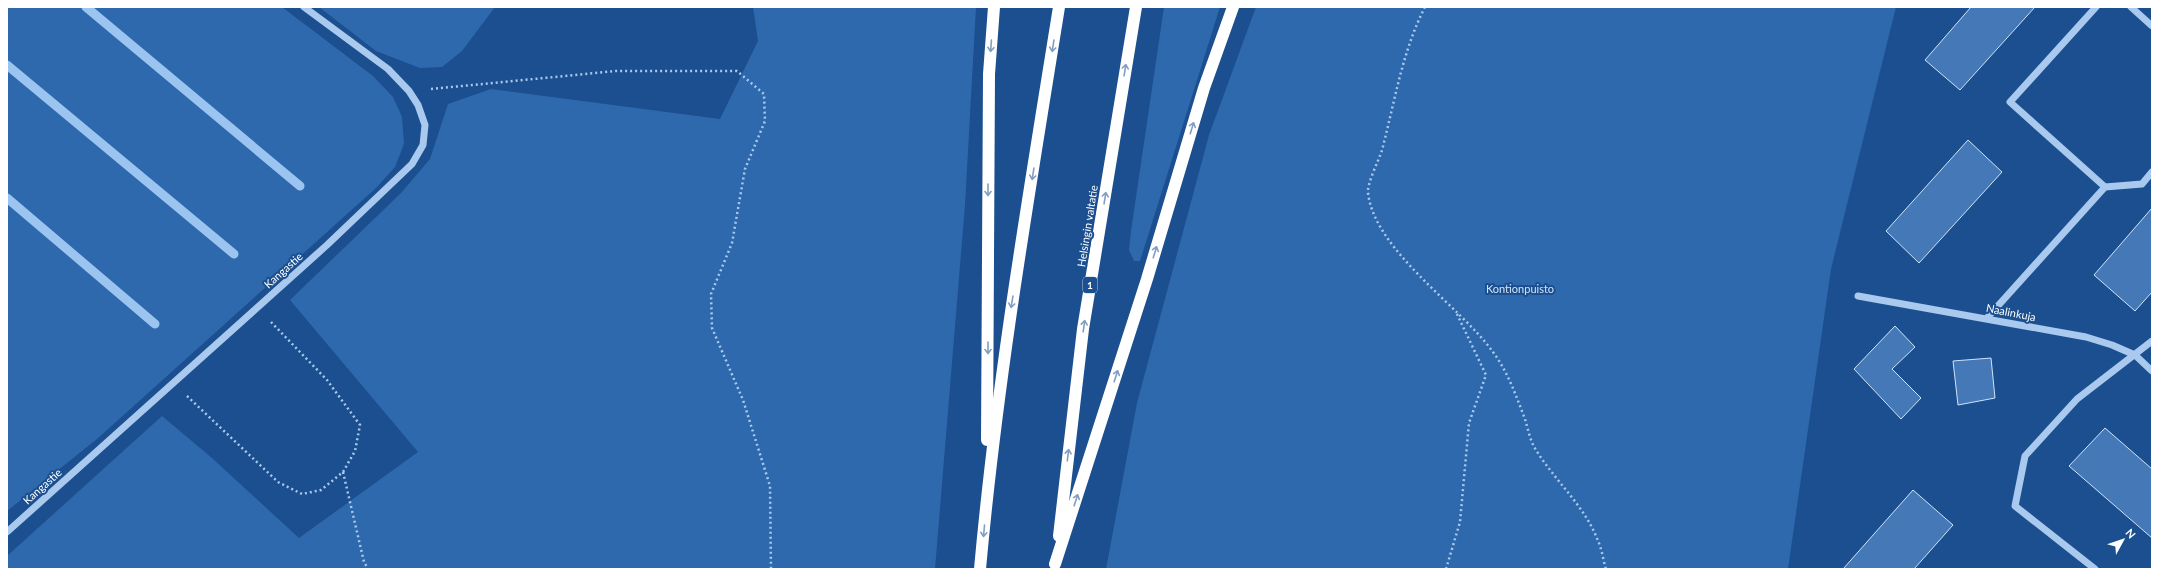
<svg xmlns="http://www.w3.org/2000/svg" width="2159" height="576" viewBox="0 0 2159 576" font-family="Lato,sans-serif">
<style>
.green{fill:#2e69ad}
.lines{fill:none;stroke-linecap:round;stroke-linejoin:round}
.stream{stroke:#9cc4f0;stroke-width:9}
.building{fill:#4478b7;stroke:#cfe3fa}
.path{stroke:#a9c9ee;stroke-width:2.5;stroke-dasharray:2 3;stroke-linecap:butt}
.minor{stroke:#a9c9ee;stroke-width:7}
.highway{stroke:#fff;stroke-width:12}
.oneway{stroke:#829ec1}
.labels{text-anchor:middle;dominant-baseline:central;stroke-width:4;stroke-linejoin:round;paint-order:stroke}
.shield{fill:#1b4f8f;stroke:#bbcadd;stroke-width:1}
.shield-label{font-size:10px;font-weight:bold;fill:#fff}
.street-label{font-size:11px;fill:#fff;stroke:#1b4f8f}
.park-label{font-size:11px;fill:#cfe3fa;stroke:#1b4f8f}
</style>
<rect width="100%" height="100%" fill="#1b4f8f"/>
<g class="green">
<polygon points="7,7 282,7 373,76 393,97 402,117 404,144 395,167 376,188 97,439 7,511"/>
<polygon points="319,7 495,7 462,51 442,67 420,68 376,51"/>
<polygon points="753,7 976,7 965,205 935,569 7,569 7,556 162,416 212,458 299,538 418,452 290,300 401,193 430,159 448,104 491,89 720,119 758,41"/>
<polygon points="1164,7 1220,7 1140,261 1134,261 1129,250 1131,231"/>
<polygon points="1256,7 1896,7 1831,269 1788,569 1106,569 1137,403 1209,135"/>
</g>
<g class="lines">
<g class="stream">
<polyline points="86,7 300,186"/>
<polyline points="7,65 234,254"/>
<polyline points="7,198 155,324"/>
</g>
</g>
<g class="building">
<polygon points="1971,7 2035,7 1960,90 1925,60"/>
<polygon points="1968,140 2002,172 1919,263 1886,231"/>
<polygon points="2152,208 2152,292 2135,311 2094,275"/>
<polygon points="1895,326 1915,347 1892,369 1921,398 1901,419 1854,369"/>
<polygon points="1991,358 1995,398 1958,405 1953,361"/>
<polygon points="2105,428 2152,469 2152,538 2069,466"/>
<polygon points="1913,490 1953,525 1914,569 1843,569"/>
</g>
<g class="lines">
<g class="path">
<path d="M1425 7C1402 52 1395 101 1382 150 1379 160 1367 183 1368 193 1375 251 1460 306 1493 352 1508 372 1516 396 1525 419 1528 429 1530 441 1536 450 1555 481 1585 506 1598 541 1602 549 1603 560 1606 569"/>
<polyline points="431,89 616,71 737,71 764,94 765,121 745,169 732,243 711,294 712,328 743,400 770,486 771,569"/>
<polyline points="187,396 278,482 302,494 321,490 343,472 355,451 360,425 327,380 271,322"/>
<polyline points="343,472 364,562 368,569"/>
<polyline points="1446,569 1460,522 1469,423 1486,375 1456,312"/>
</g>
<g class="minor">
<polyline points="2096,7 2010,102 2105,187"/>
<polyline points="2131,7 2152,26"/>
<polyline points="1858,296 2086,337 2112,345 2135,355 2152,371"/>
<polyline points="1987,318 2105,187 2142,184 2152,172"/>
<polyline points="7,532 327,245 412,164 423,145 425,125 418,105 409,91 388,69 304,7"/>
<polyline points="2095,569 2015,506 2025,456 2077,399 2152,341"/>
</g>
<g class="highway">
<polyline points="987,440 989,74 994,7"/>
<polyline points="1059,536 1083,329 1136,7"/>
<polyline points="1055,564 1147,279 1204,88 1233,7"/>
<path d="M980 569C997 380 1029 194 1059 7"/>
</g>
</g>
<defs><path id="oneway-shaft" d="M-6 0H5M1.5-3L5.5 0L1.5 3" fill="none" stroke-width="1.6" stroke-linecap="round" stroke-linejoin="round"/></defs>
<g class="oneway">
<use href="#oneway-shaft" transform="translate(991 46) rotate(94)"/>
<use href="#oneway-shaft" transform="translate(1053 46) rotate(99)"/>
<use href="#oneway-shaft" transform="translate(1125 70) rotate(-81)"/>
<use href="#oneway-shaft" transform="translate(1192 128) rotate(-73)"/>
<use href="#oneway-shaft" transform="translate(1033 174) rotate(99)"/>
<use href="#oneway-shaft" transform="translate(988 190) rotate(90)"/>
<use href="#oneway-shaft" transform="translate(1105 198) rotate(-81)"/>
<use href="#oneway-shaft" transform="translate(1155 252) rotate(-73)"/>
<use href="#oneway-shaft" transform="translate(1012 302) rotate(99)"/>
<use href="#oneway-shaft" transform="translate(1084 326) rotate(-82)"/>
<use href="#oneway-shaft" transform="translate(988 348) rotate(90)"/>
<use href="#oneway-shaft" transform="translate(1116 376) rotate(-72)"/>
<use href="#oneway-shaft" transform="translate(1068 455) rotate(-83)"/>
<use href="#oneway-shaft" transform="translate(1076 500) rotate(-72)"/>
<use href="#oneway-shaft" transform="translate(984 531) rotate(95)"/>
</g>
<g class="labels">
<rect class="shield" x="1083" y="277" width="14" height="16" rx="3"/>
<g class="shield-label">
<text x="1090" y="285">1</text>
</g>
<g class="street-label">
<text transform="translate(1087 226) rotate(-81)">Helsingin valtatie</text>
<text transform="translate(283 270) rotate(-42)">Kangastie</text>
<text transform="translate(2011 312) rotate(11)">Naalinkuja</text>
<text transform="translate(42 486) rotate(-42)">Kangastie</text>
</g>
<g class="park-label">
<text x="1520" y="288">Kontionpuisto</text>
</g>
</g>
<rect width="2159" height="576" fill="none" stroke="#ffffff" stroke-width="16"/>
<g transform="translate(2123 540) rotate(50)" stroke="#1b4f8f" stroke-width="3" paint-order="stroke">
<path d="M0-3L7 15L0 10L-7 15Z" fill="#ffffff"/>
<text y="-6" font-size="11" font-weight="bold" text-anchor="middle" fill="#ffffff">N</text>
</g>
</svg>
